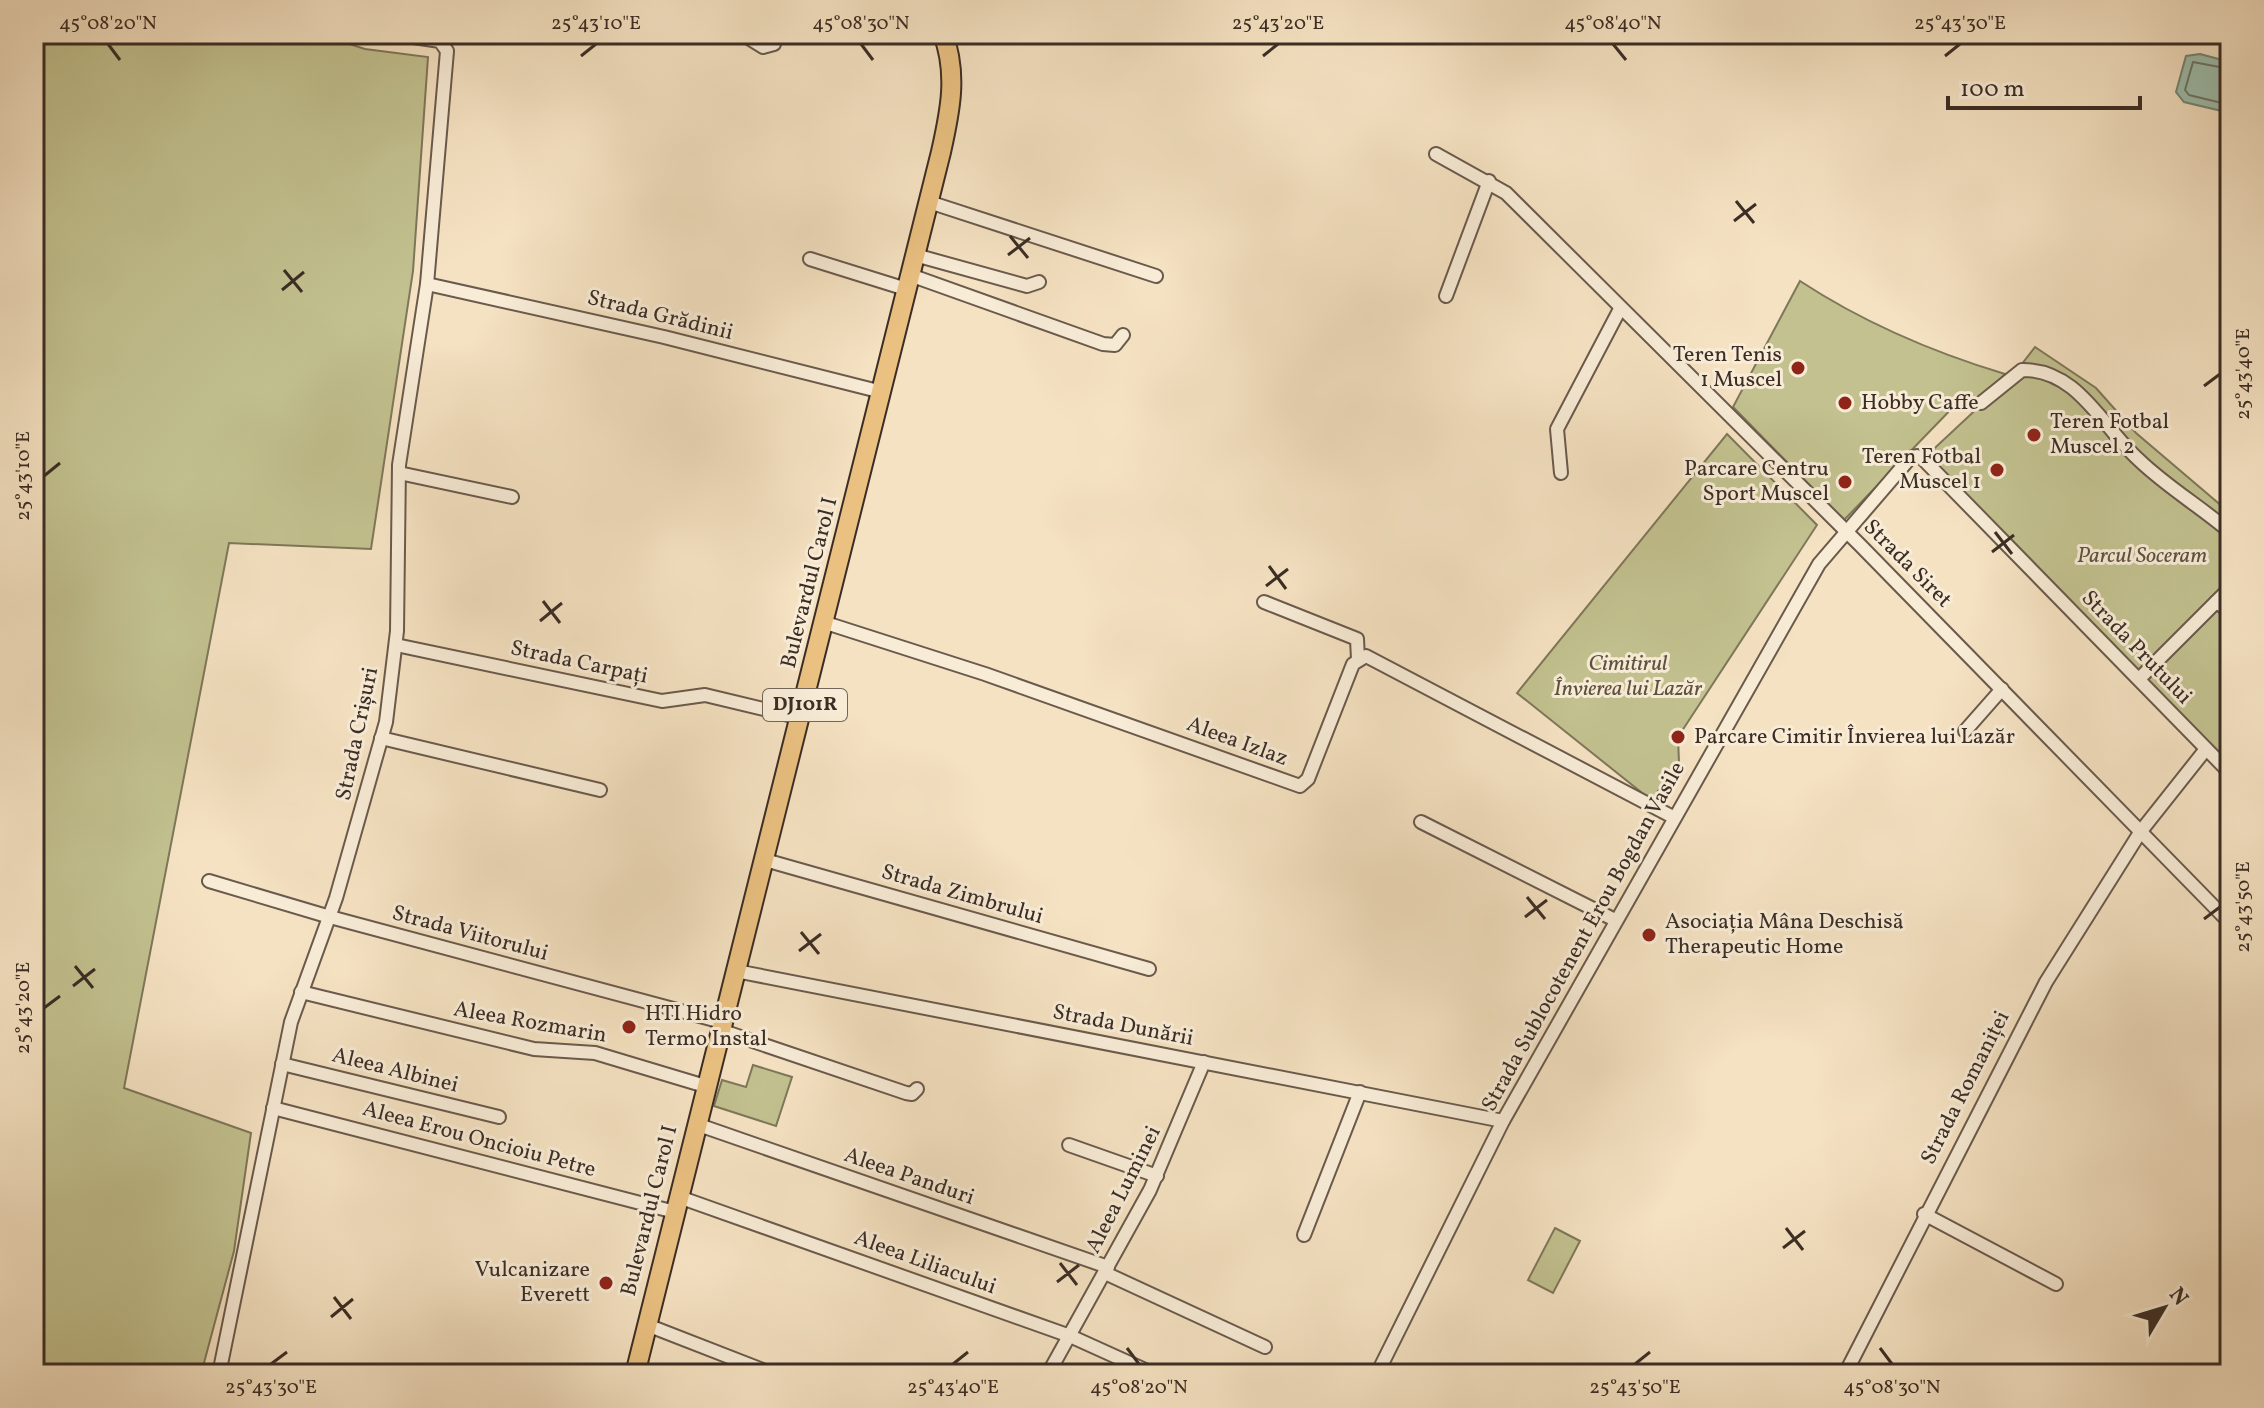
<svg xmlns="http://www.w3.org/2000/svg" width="2264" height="1408" viewBox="0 0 2264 1408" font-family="Vollkorn,serif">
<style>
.green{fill:#c2c18f;stroke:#7e775a;stroke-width:2}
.water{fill:#9dbfad;stroke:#768577;stroke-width:2}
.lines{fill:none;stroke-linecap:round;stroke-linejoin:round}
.shore{stroke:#6c7669;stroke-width:2}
.street-casing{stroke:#6a5a4c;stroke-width:16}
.primary-casing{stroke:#3b2d25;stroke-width:22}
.street{stroke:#f8ecd7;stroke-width:12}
.primary{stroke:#eac181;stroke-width:18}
.ticks{fill:none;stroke:#3b2d25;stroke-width:3}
.poi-dot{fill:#8f2418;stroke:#f8ecd7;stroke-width:3}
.labels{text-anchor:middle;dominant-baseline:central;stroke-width:6;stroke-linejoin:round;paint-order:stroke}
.shield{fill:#f8ecd7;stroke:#74665a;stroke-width:2}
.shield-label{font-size:20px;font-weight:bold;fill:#3b2d25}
.street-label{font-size:22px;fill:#3b2d25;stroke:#f8ecd7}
.poi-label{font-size:22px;fill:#3b2d25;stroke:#f8ecd7;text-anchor:start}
.park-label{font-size:22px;font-style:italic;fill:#5d5240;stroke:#f8ecd7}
.neatline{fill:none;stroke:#3b2d25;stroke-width:3}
.ticks-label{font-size:20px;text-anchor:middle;fill:#3b2d25}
</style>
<rect width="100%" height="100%" fill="#f5e2c2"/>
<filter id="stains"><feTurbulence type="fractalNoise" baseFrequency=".0025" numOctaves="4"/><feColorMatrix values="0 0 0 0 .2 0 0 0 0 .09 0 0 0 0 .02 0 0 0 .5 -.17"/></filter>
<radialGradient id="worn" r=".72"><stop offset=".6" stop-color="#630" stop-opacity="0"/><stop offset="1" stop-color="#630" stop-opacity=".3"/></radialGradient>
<g class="green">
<polygon points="34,34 318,34 365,49 428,57 413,271 371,549 229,543 124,1088 251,1133 234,1251 201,1374 34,1374"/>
<path d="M1800 281C1864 323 1932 352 2005 374L1971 410 1960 400 1844 520 1733 407Z"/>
<polygon points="2035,347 2096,388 2136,433 2230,513 2230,771 1923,459 2014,374"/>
<polygon points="1727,434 1817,525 1678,737 1679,763 1651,800 1517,693"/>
<polygon points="753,1065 792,1077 776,1126 714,1106 722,1080 746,1087"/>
<polygon points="1555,1228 1580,1241 1553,1293 1528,1280"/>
</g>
<polygon class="water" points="2200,54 2230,62 2230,113 2184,102 2176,92 2186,56"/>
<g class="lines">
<polyline class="shore" points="2230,69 2193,62 2185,90 2189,95 2230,105"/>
<defs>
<g id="street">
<polyline points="742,34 763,47 774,44 777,34"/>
<polyline points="1436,154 1506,193 1860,545 2230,923"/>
<polyline points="929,202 1156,276"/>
<polyline points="915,255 1027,286 1039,282"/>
<polyline points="810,259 906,289"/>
<polyline points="910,275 1103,344 1115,345 1123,335"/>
<polyline points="427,284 664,337 882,392"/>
<polyline points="1446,296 1489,181"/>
<path d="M1981 403 2022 370C2078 369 2102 427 2139 460 2167 487 2201 507 2230 532"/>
<polyline points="399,473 512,497"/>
<polyline points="1561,473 1557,429 1620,309"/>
<polyline points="1264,602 1357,639 1358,659"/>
<polyline points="2216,602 2230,611"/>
<polyline points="826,623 985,674 1300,786 1308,779 1353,664 1366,656 1673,817"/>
<polyline points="396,645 662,701 705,695 801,718"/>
<polyline points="2139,679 2230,588"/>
<polyline points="1965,731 2002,689"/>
<polyline points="381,738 600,790"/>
<polyline points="1421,822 1615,920"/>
<polyline points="765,860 1149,969"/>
<polyline points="209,881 330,917 722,1022"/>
<polyline points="736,971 1503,1121"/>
<polyline points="301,992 534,1049 595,1053 705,1086"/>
<polyline points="720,1030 906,1093 912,1094 917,1089"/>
<polyline points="282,1064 499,1117"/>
<polyline points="273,1108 675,1212"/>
<polyline points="696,1124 1108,1267"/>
<polyline points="1069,1145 1157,1176"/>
<polyline points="679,1197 1070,1336 1154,1374"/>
<polyline points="1924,1214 2056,1284"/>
<polyline points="1304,1235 1360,1092"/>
<polyline points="1105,1273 1265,1347"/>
<polyline points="647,1325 773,1374"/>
<polyline points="219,1374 291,1022 336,898 386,722 397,631 399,465 427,284 447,51 440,41 393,34"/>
<polyline points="1048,1374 1150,1190 1204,1062"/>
<polyline points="1377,1374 1503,1121 1819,564 1910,458 1917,456 1923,459 2230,773"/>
<polyline points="1845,1374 2046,982 2141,831 2206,749"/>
</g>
<path id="primary" d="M635 1374 941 152C950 112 958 74 943 34"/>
</defs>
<use href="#street" class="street-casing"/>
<use href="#primary" class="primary-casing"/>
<use href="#street" class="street"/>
<use href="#primary" class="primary"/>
</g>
<path class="ticks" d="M108 44 120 60M861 44 873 60M1613 44 1626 60M581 56 596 44M1263 56 1278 44M1945 56 1960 44M1736 201 1754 223M1734 221 1756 204M1010 236 1028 258M1008 255 1030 238M284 270 302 292M282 290 304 272M2204 386 2220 374M44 476 60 463M1995 532 2012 554M1992 552 2014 535M1269 566 1286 589M1266 586 1288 569M543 601 560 623M540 621 562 603M1527 897 1545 919M1525 917 1547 900M2204 919 2220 907M801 932 819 954M799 951 821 934M75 966 93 988M73 986 95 969M44 1008 60 996M1786 1228 1803 1250M1783 1248 1805 1231M1060 1263 1077 1285M1057 1282 1079 1265M334 1297 351 1319M331 1317 353 1299M1127 1348 1139 1364M1880 1348 1892 1364M271 1364 287 1352M953 1364 968 1352M1635 1364 1650 1352"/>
<g class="poi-dot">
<circle cx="1798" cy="368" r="8"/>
<circle cx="1845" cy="403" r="8"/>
<circle cx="2034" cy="435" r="8"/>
<circle cx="1997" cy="470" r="8"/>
<circle cx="1845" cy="482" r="8"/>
<circle cx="1678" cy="737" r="8"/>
<circle cx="1649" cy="935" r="8"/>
<circle cx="629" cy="1027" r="8"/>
<circle cx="606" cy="1283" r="8"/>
</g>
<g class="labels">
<rect class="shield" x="763" y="689" width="84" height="32" rx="6"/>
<g class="shield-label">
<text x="805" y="705">DJ101R</text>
</g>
<g class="street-label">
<text transform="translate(660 316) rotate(14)">Strada Grădinii</text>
<text transform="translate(1907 564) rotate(45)">Strada Siret</text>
<text transform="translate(810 583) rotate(-76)">Bulevardul Carol I</text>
<text transform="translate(2136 648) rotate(46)">Strada Prutului</text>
<text transform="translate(579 663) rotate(12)">Strada Carpați</text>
<text transform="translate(358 734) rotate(-78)">Strada Crișuri</text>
<text transform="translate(1237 742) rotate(20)">Aleea Izlaz</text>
<text transform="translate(962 895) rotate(16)">Strada Zimbrului</text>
<text transform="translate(470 934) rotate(15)">Strada Viitorului</text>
<text transform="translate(1584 937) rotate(-61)">Strada Sublocotenent Erou Bogdan Vasile</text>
<text transform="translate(530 1023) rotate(10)">Aleea Rozmarin</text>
<text transform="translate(1123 1026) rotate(11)">Strada Dunării</text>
<text transform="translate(395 1071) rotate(14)">Aleea Albinei</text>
<text transform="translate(1966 1088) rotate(-63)">Strada Romaniței</text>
<text transform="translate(479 1140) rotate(15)">Aleea Erou Oncioiu Petre</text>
<text transform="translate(909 1177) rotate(19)">Aleea Panduri</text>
<text transform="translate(1124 1190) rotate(-63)">Aleea Luminei</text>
<text transform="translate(650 1211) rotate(-76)">Bulevardul Carol I</text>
<text transform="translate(925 1263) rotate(20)">Aleea Liliacului</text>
</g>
<g class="poi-label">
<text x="1782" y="355" text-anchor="end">Teren Tenis<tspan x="1782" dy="25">1 Muscel</tspan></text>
<text x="1861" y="403">Hobby Caffe</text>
<text x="2050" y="422">Teren Fotbal<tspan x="2050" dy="25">Muscel 2</tspan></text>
<text x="1981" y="457" text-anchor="end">Teren Fotbal<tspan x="1981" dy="25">Muscel 1</tspan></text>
<text x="1829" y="469" text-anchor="end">Parcare Centru<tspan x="1829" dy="25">Sport Muscel</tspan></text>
<text x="1694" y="737">Parcare Cimitir Învierea lui Lazăr</text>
<text x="1665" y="922">Asociația Mâna Deschisă<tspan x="1665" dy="25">Therapeutic Home</tspan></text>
<text x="645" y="1014">HTI Hidro<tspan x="645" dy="25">Termo Instal</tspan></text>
<text x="590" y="1270" text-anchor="end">Vulcanizare<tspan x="590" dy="25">Everett</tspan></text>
</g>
<g class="park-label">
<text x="2142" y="556">Parcul Soceram</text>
<text x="1628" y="664">Cimitirul<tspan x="1628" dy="25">Învierea lui Lazăr</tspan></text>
</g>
</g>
<rect width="2264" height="1408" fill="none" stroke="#f5e2c2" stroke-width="88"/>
<g transform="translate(2164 1308) rotate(52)" stroke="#f8ecd7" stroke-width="6" paint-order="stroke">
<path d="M0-6L14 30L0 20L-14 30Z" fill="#3b2d25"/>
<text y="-12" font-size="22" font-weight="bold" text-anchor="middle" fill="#3b2d25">N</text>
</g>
<path d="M1948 96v12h192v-12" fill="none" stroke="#3b2d25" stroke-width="4"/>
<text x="1960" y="96" font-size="24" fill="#3b2d25" stroke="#f8ecd7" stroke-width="6" paint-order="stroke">100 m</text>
<rect x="44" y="44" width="2176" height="1320" class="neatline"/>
<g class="ticks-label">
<text x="108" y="29">45°08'20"N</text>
<text x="596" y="29">25°43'10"E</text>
<text x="861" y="29">45°08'30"N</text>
<text x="1278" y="29">25°43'20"E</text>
<text x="1613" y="29">45°08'40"N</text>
<text x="1960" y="29">25°43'30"E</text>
<text transform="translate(2242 374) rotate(-90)" y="7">25°43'40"E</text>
<text transform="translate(22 476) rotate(-90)" y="7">25°43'10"E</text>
<text transform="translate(2242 907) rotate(-90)" y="7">25°43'50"E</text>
<text transform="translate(22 1008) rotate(-90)" y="7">25°43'20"E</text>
<text x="271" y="1393">25°43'30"E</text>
<text x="953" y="1393">25°43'40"E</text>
<text x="1139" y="1393">45°08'20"N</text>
<text x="1635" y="1393">25°43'50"E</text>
<text x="1892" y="1393">45°08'30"N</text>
</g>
<rect width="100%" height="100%" filter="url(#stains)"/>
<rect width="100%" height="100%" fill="url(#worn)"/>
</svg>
